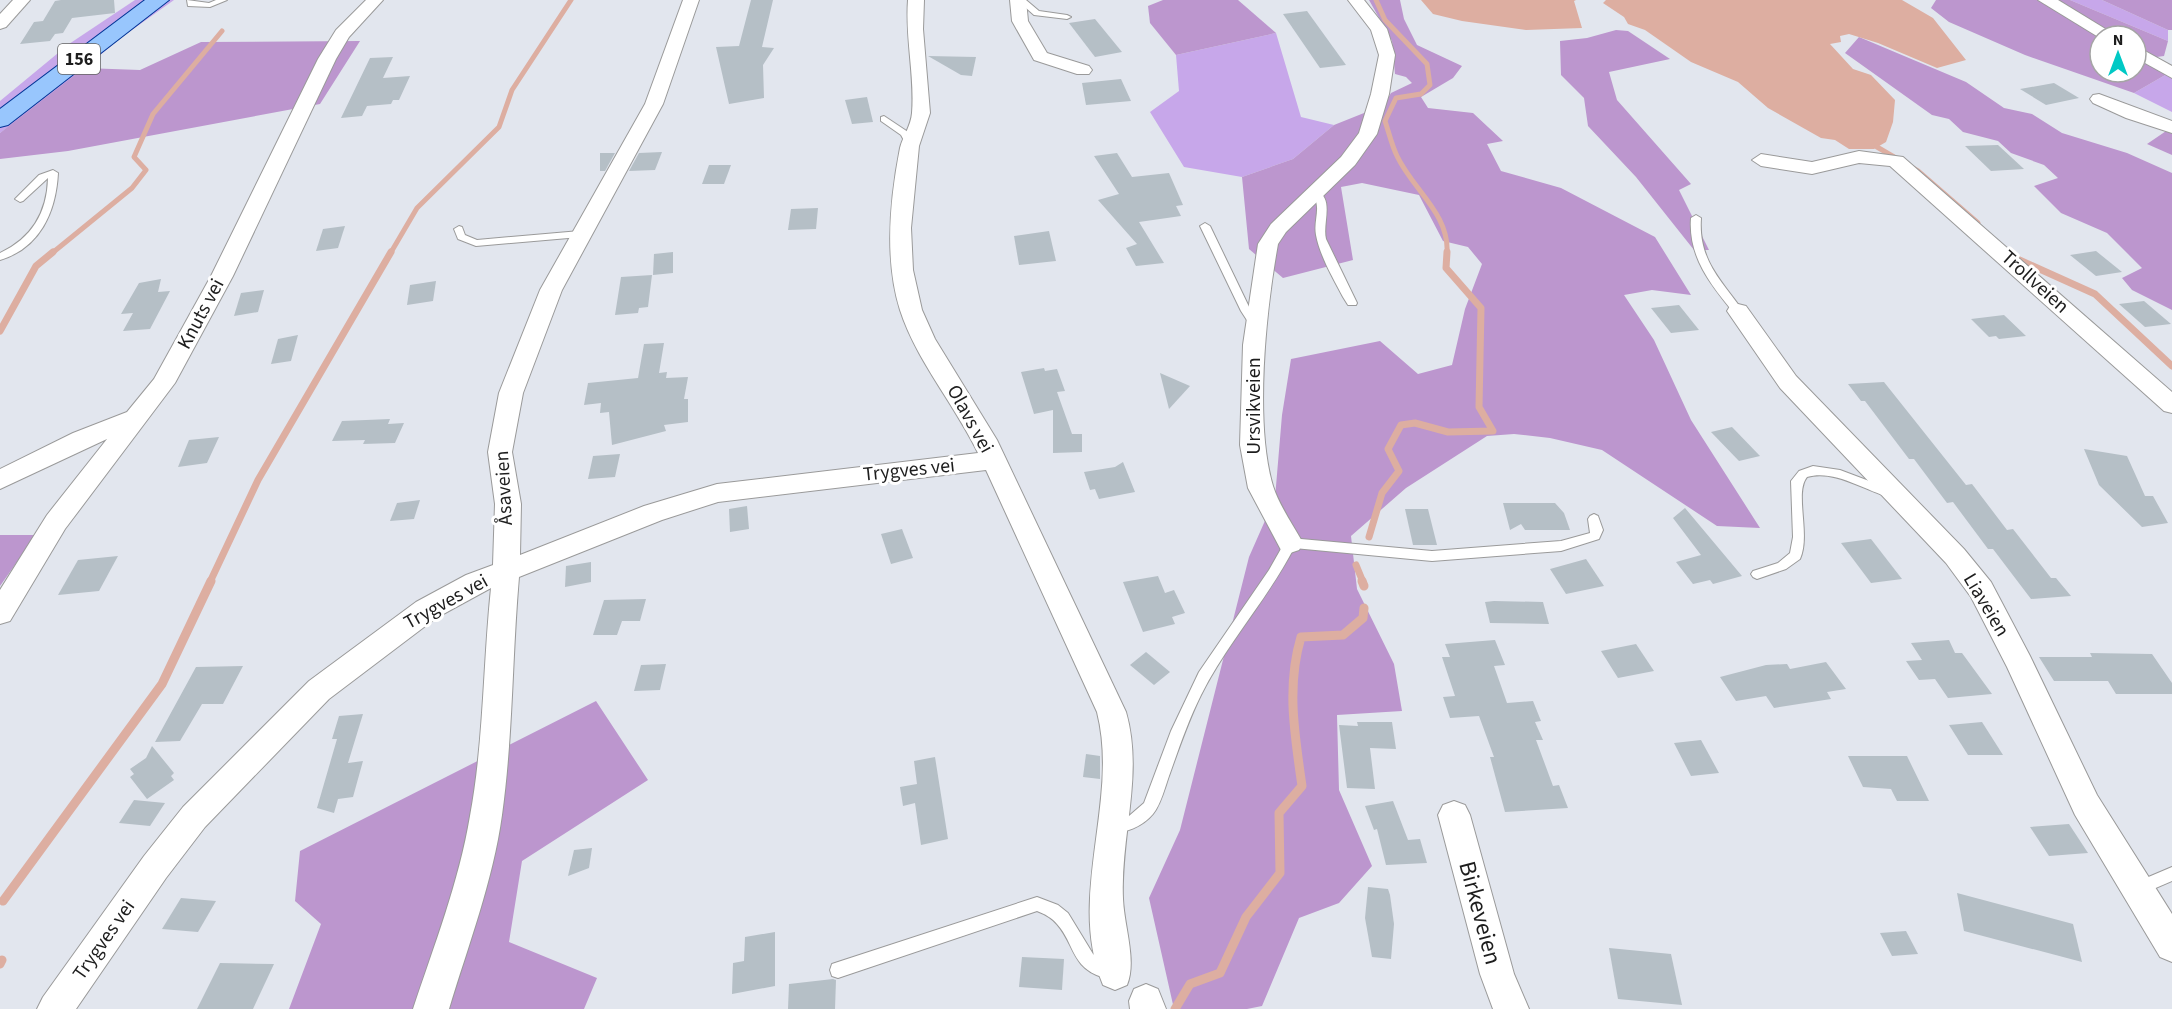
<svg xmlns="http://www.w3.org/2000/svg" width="2172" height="1009" viewBox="0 0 2172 1009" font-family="'Source Sans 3',sans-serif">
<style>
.grass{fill:#c7a7ea}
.forest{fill:#bc96ce;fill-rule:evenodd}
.water{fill:#ddaea1}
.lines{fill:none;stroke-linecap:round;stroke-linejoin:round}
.stream-far2{stroke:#ddaea1;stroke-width:5}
.stream-far1{stroke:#ddaea1;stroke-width:7}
.stream{stroke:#ddaea1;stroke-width:9}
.building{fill:#b5bfc6}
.lane-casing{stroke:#9a9a9a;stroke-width:2}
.street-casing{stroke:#9a9a9a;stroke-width:2}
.primary-casing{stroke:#003495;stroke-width:2}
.lane{fill:#fff;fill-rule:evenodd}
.street{fill:#fff;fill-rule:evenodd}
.primary{fill:#98c6fd;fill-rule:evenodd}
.labels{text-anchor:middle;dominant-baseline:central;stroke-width:6;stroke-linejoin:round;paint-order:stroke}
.shield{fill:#fff;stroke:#616161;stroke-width:1.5}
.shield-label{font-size:18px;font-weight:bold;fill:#1d1d1d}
.street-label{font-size:20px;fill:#1d1d1d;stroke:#fff}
.near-street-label{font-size:24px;fill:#1d1d1d;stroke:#fff}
</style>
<rect width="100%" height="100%" fill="#e2e6ee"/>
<g class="grass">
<polygon points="135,0 174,0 122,37 43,102 0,133 0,101 69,44"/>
<polygon points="2070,0 2102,0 2168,30 2168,41"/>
<polygon points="1276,33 1301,117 1334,125 1293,159 1242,177 1184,167 1150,112 1179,91 1176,55"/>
<polygon points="2167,74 2172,77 2172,112 2134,93"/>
</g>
<g class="forest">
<polygon points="1163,0 1238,0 1276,33 1176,55 1150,23 1148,6"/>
<polygon points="1369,0 1400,0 1404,19 1417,45 1462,66 1453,78 1421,97 1428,108 1473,113 1503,141 1487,144 1501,171 1561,188 1655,237 1691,295 1652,290 1624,295 1654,340 1691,420 1760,528 1717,526 1602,450 1550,438 1514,434 1487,436 1406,488 1351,536 1357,589 1394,664 1402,711 1337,715 1339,790 1372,866 1339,903 1299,918 1262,1006 1247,1009 1174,1009 1149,898 1180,830 1249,557 1275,498 1282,415 1291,359 1380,341 1418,374 1452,365 1465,309 1482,264 1468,247 1443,241 1419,195 1362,183 1341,187 1353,260 1283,278 1249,249 1242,177 1293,159 1334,125 1384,105 1391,93 1412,83 1406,77 1395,74 1392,41"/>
<path d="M1936 0H2070L2168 41 2164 56 2142 59 2167 74 2134 93 2025 55 1949 22 1931 8ZM2100 36H2136V72H2100Z"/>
<polygon points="2102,0 2172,0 2172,30 2168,30"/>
<polygon points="1616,30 1628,31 1670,59 1609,72 1617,100 1691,184 1679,190 1709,250 1694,250 1636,177 1588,126 1584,98 1561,75 1560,41 1587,38"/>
<polygon points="1859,37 1966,82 2004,108 2032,114 2062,133 2127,153 2172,173 2172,310 2132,290 2122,278 2142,268 2107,233 2061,213 2034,186 2058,178 2044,165 2011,153 1998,141 1963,132 1949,119 1932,115 1845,53"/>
<polygon points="360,41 320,104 68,151 0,159 0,133 84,68 140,70 201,42"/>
<polygon points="2172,127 2172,155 2147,144"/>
<polygon points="0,535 36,535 0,586"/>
<polygon points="596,701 648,780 522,861 509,942 597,978 584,1009 289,1009 321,924 295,901 300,851"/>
</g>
<g class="water">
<polygon points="1421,0 1576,0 1574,1 1582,28 1526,30 1462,21 1433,14"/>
<polygon points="1606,0 1902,0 1933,18 1966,60 1937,68 1878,43 1849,34 1840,36 1841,42 1830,44 1853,69 1871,75 1895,100 1893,122 1886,142 1874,149 1849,149 1835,140 1821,138 1768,108 1738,82 1691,62 1645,30 1628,24 1624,17 1603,3"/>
</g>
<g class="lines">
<g class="stream-far2">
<path d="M1376 0 1385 20 1427 64 1430 85 1421 94 1396 98 1385 121C1389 133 1392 146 1397 156 1413 190 1450 214 1447 254"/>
<polyline points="1877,147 1918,171 1978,223"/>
<polyline points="51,254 132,188 146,170 134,157 153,114 222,31"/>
<polyline points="390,254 417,208 499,127 512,90 571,0"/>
</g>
<g class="stream-far1">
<polyline points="2015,258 2095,294 2172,366"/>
<polyline points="0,331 36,266 53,252"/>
<polyline points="1369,537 1382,493 1399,471 1388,449 1401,425 1415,423 1448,432 1493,431 1479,407 1481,308 1446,268 1447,252"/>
<polyline points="1356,565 1363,582"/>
<polyline points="210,582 258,480 391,252"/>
</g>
<g class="stream">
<polyline points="1362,581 1364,586"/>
<polyline points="3,901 162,684 211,581"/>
<polyline points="0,964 2,960"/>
<path d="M1175 1009 1190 984 1220 973 1246 917 1280 873 1279 813 1302 786C1295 736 1286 687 1301 637L1343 635 1363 618 1364 608"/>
</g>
</g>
<g class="building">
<polygon points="61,0 114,0 115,13 72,18 63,33 55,34 50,41 20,44 34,22 43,21 55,1"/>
<polygon points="751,0 773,0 762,47 774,48 763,65 764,98 729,104 716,47 739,46"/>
<polygon points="1307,11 1346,65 1320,68 1283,14"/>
<polygon points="1095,19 1122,52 1095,57 1069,23"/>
<polygon points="928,56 976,57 972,76 961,75"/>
<polygon points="393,57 383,78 410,76 399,100 393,100 391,104 367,106 362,116 341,118 370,58"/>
<polygon points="1121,79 1131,101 1086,105 1082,83"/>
<polygon points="2054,83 2079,98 2046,105 2020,89"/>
<polygon points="867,97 873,122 852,124 845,100"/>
<polygon points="1998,145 2024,169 1991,171 1965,146"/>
<polygon points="662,152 655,170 629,171 639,153"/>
<polygon points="600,153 615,153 605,171 600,171"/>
<polygon points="1117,153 1132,177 1169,173 1183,205 1176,206 1181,216 1139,222 1164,263 1136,266 1126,248 1137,244 1098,200 1119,194 1094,156"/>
<polygon points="709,165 731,165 724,184 702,184"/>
<polygon points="818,208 816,229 788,230 791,209"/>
<polygon points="345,226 338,248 316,251 323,229"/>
<polygon points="1049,231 1056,261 1019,265 1014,236"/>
<polygon points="2096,251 2122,272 2096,276 2070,255"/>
<polygon points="673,252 673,273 653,275 654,254"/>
<polygon points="652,275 648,307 639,308 638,313 615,315 621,277"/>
<polygon points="161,279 158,292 170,291 150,329 123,331 133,313 121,314 139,283"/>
<polygon points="436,281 433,301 407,305 410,285"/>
<polygon points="264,290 258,312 234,316 241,293"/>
<polygon points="2144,301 2171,324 2145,327 2119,304"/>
<polygon points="1679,305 1699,330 1671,333 1651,308"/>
<polygon points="2004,315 2026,336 1999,339 1996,336 1989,337 1971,319"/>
<polygon points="298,335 291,361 271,364 278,339"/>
<polygon points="664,343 659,373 667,372 666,378 688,377 684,399 688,399 688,422 664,425 666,431 612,445 609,412 600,413 601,403 584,405 588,383 638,378 644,344"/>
<polygon points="1044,368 1045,371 1057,369 1065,391 1057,392 1072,434 1082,434 1082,452 1053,453 1053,410 1034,414 1021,372"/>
<polygon points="1160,373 1190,386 1169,409"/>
<polygon points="1884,382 1966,485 1972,484 2007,530 2013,529 2051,578 2056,578 2071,596 2031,599 1993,549 1988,549 1953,502 1947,503 1914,459 1909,459 1865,401 1861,401 1848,384"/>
<polygon points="390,419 388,424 404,423 395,443 363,444 365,440 332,441 342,421"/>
<polygon points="1732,427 1760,456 1739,461 1711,432"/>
<polygon points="219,437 207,463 178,467 189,440"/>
<polygon points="2084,449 2127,456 2145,496 2153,496 2168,523 2142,527 2099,485"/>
<polygon points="620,454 615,477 588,479 593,456"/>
<polygon points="1123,462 1135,492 1099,499 1095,489 1090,490 1084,472 1115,467"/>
<polygon points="420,500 414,519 390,521 397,503"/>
<polygon points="1503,503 1555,503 1564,513 1570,530 1525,530 1521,524 1510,530"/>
<polygon points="747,506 749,529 730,532 729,509"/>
<polygon points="1685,508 1742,576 1713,584 1710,580 1693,584 1676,562 1701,555 1673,518"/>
<polygon points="1405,509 1428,509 1437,545 1413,545"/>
<polygon points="902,529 913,558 891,564 881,534"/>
<polygon points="1871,539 1902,579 1871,583 1841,543"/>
<polygon points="118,556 99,591 58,595 78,560"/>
<polygon points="1586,559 1604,586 1566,594 1550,569"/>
<polygon points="591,562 591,582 565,587 566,566"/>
<polygon points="1158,576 1165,593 1174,590 1185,613 1172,617 1175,624 1143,632 1123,582"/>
<polygon points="646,599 640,621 622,621 617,635 593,635 604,600"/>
<polygon points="1494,601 1543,602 1549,624 1490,623 1485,602"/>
<polygon points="1495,640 1505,665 1494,666 1507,703 1533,701 1541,721 1535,722 1543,740 1536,740 1553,786 1559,785 1568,808 1505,812 1490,757 1494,757 1479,716 1450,718 1443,697 1455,696 1442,657 1450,657 1445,644"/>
<polygon points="1949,640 1955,653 1962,653 1992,694 1948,698 1935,679 1919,680 1906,661 1922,660 1911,643"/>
<polygon points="1636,644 1654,671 1618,678 1601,651"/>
<polygon points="1146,652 1170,672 1154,685 1130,665"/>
<polygon points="2090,653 2152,654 2172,683 2172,694 2116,694 2108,681 2054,681 2039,657 2092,657"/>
<polygon points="1826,662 1846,689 1827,692 1831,699 1774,708 1766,696 1736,701 1720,677 1766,665 1787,664 1790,669"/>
<polygon points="666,664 660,690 634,691 641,665"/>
<polygon points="243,666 223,704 202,704 180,741 155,742 196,667"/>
<polygon points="363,714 348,763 363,761 353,797 338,799 334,813 317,808 337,739 332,739 339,716"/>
<polygon points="1357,722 1392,722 1396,749 1370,748 1375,789 1347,788 1339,725 1358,726"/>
<polygon points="1982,722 2003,755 1968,755 1949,725"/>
<polygon points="1701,740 1719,773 1691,776 1674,743"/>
<polygon points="152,746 174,773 171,776 174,780 147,799 130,777 134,774 130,769 146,758"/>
<polygon points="1086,754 1100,756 1100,779 1083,777"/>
<polygon points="1848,756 1907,756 1929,801 1897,801 1891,789 1863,787"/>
<polygon points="935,757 948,839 921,845 915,803 903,806 900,787 917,784 914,761"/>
<polygon points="134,800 165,803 150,826 119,823"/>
<polygon points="1393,801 1408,840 1420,839 1427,863 1386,865 1377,829 1374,830 1365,806"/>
<polygon points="2069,824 2088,853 2049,856 2030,827"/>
<polygon points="592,848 589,868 568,876 574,850"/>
<polygon points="1368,887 1388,889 1390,895 1394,924 1391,959 1372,957 1365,918"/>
<polygon points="1957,893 2073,924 2082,962 1964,931"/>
<polygon points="181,898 216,901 198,932 162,929"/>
<polygon points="1906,931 1918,954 1892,956 1880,933"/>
<polygon points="775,932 775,986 732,994 733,963 744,961 745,937"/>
<polygon points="1609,948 1671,954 1682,1005 1618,999"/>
<polygon points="1022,957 1064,959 1062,990 1019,987"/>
<polygon points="220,963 274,964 253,1009 197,1009"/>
<polygon points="833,979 836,980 835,1009 788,1009 789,984"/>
</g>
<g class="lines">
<defs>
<g id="lane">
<polygon points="187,0 209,3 216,0 227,0 210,7 188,6"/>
<polygon points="1017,0 1026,0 1039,11 1067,15 1071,17 1067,19 1034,15"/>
<polygon points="884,116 908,132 914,144 913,146 907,146 901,135 881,121 881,117"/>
<path d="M53 170 58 173C56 212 40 248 0 260V253C32 238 47 213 48 178L23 201 20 202 15 199 39 175Z"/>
<path d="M1316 190C1335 199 1322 223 1326 239L1357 303 1356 305H1348L1343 297C1333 278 1320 256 1316 235 1313 219 1323 206 1311 193Z"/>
<path d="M1696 215 1701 218C1698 260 1721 280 1743 311L1742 313H1734C1711 285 1688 257 1691 218Z"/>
<polygon points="1205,223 1210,226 1251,311 1261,326 1260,328 1252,328 1241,311 1200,226"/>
<polygon points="459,226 462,227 465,235 477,240 580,231 585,234 580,237 476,246 458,239 454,229"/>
<path d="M1813 466 1840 470 1893 490 1895 493 1889 497C1864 490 1834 469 1807 477 1794 493 1811 535 1800 559L1786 569 1757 579 1753 577 1751 574 1753 571 1778 563 1790 553 1793 537 1791 481 1799 471Z"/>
<path d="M1594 514 1598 516 1603 530 1599 539 1561 551 1432 561 1294 548C1267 600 1227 643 1201 695 1188 721 1179 748 1169 776 1165 787 1161 804 1153 814 1144 825 1124 836 1109 830L1107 825 1109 820 1129 816 1144 803 1171 731 1199 672 1269 570 1286 540 1290 538 1432 551 1561 541 1590 533 1588 519 1590 516Z"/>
<polygon points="2172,867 2172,881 2137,896 2132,894 2129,889 2132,884"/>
<path d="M1037 897 1058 905 1068 913 1093 954 1102 961 1120 967 1122 973 1120 979C1113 982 1109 979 1102 977 1071 967 1075 944 1057 924 1052 918 1045 914 1037 911L838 978 832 976 830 970 832 964 838 962Z"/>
</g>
<g id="street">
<polygon points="13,0 30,0 6,27 0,29 0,14"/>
<polygon points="366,0 383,0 349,37 336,59 233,276 175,383 65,529 10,621 0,624 0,590 47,515 107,439 0,489 0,469 73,433 127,412 154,379 211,276 318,59 336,30"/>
<path d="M683 0H699L663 104 562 290 523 393 512 452 521 504 520 555 644 506 717 484 978 453C955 405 916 360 900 310 884 259 890 199 900 148 903 136 911 126 912 113 915 76 905 38 908 0H924L923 29 930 113 919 146 911 228 913 270 922 310 935 339 997 440 1126 712C1144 775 1120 836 1123 899 1124 926 1137 961 1127 985L1115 990 1103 985C1066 896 1120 802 1097 712L986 470 718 502 662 520 519 577C512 656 513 736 502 815 493 881 468 946 449 1009H413C434 946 459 882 470 816 484 741 483 664 491 588L436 618 329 699 205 827 166 878 76 1009H37L43 997 144 856 183 807 309 681 416 602 466 575 493 565 495 504 488 452 499 393 540 290 645 104Z"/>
<polygon points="1010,0 1026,0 1028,21 1047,53 1089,66 1092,70 1089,74 1077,74 1034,60 1012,21"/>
<path d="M1348 0H1364L1387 29 1395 55 1389 94 1377 134 1355 165 1286 232 1278 244C1266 310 1254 422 1273 486 1279 505 1293 525 1303 543L1299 550 1290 553 1281 550 1248 488 1240 445 1243 345 1258 244 1271 224 1341 157 1359 133 1371 94 1379 55 1371 30Z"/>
<polygon points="2038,0 2058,0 2117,36 2100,38"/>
<polygon points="2136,46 2172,66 2172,78 2136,58"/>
<polygon points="2099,94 2172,121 2172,133 2126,118 2093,103 2090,99 2093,95"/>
<polygon points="1859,151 1903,157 2172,392 2172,413 2164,411 1890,166 1859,163 1812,174 1761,166 1752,160 1761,154 1812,162"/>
<polygon points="1738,304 1746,306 1796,376 1964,549 1991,582 2030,656 2097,795 2172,914 2172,962 2160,957 2075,815 2007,667 1971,597 1946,563 1780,388 1727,311 1730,306"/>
<polygon points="1454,801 1465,805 1470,815 1514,974 1529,1009 1493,1009 1480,974 1438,815 1443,805"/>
<polygon points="1146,984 1158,989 1166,1009 1130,1009 1129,1001 1134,989"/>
</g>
<polygon id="primary" points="145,0 169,0 8,125 0,127 0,109"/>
</defs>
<use href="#lane" class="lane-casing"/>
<use href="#street" class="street-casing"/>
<use href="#primary" class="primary-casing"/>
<use href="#lane" class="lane"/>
<use href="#street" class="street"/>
<use href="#primary" class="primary"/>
</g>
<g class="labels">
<rect class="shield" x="58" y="44" width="42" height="30" rx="4.5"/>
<g class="shield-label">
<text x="79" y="59">156</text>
</g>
<g class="street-label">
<text transform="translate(2035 282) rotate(42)">Trollveien</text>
<text transform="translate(201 314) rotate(-62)">Knuts vei</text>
<text transform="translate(1254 406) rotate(-90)">Ursvikveien</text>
<text transform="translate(970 419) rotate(61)">Olavs vei</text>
<text transform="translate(909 470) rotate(-6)">Trygves vei</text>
<text transform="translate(504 488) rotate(-93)">Åsaveien</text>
<text transform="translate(446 602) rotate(-29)">Trygves vei</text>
<text transform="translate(1986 605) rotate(59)">Liaveien</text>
<text transform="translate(104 940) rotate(-55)">Trygves vei</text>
</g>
<g class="near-street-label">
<text transform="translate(1480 913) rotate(75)">Birkeveien</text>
</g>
</g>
<g transform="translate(2118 54)"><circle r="28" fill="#ffffff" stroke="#a5a5a5" stroke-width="1.5"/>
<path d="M0-4.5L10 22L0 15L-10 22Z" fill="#00c9c5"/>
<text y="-9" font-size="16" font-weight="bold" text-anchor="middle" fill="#1d1d1d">N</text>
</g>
</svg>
